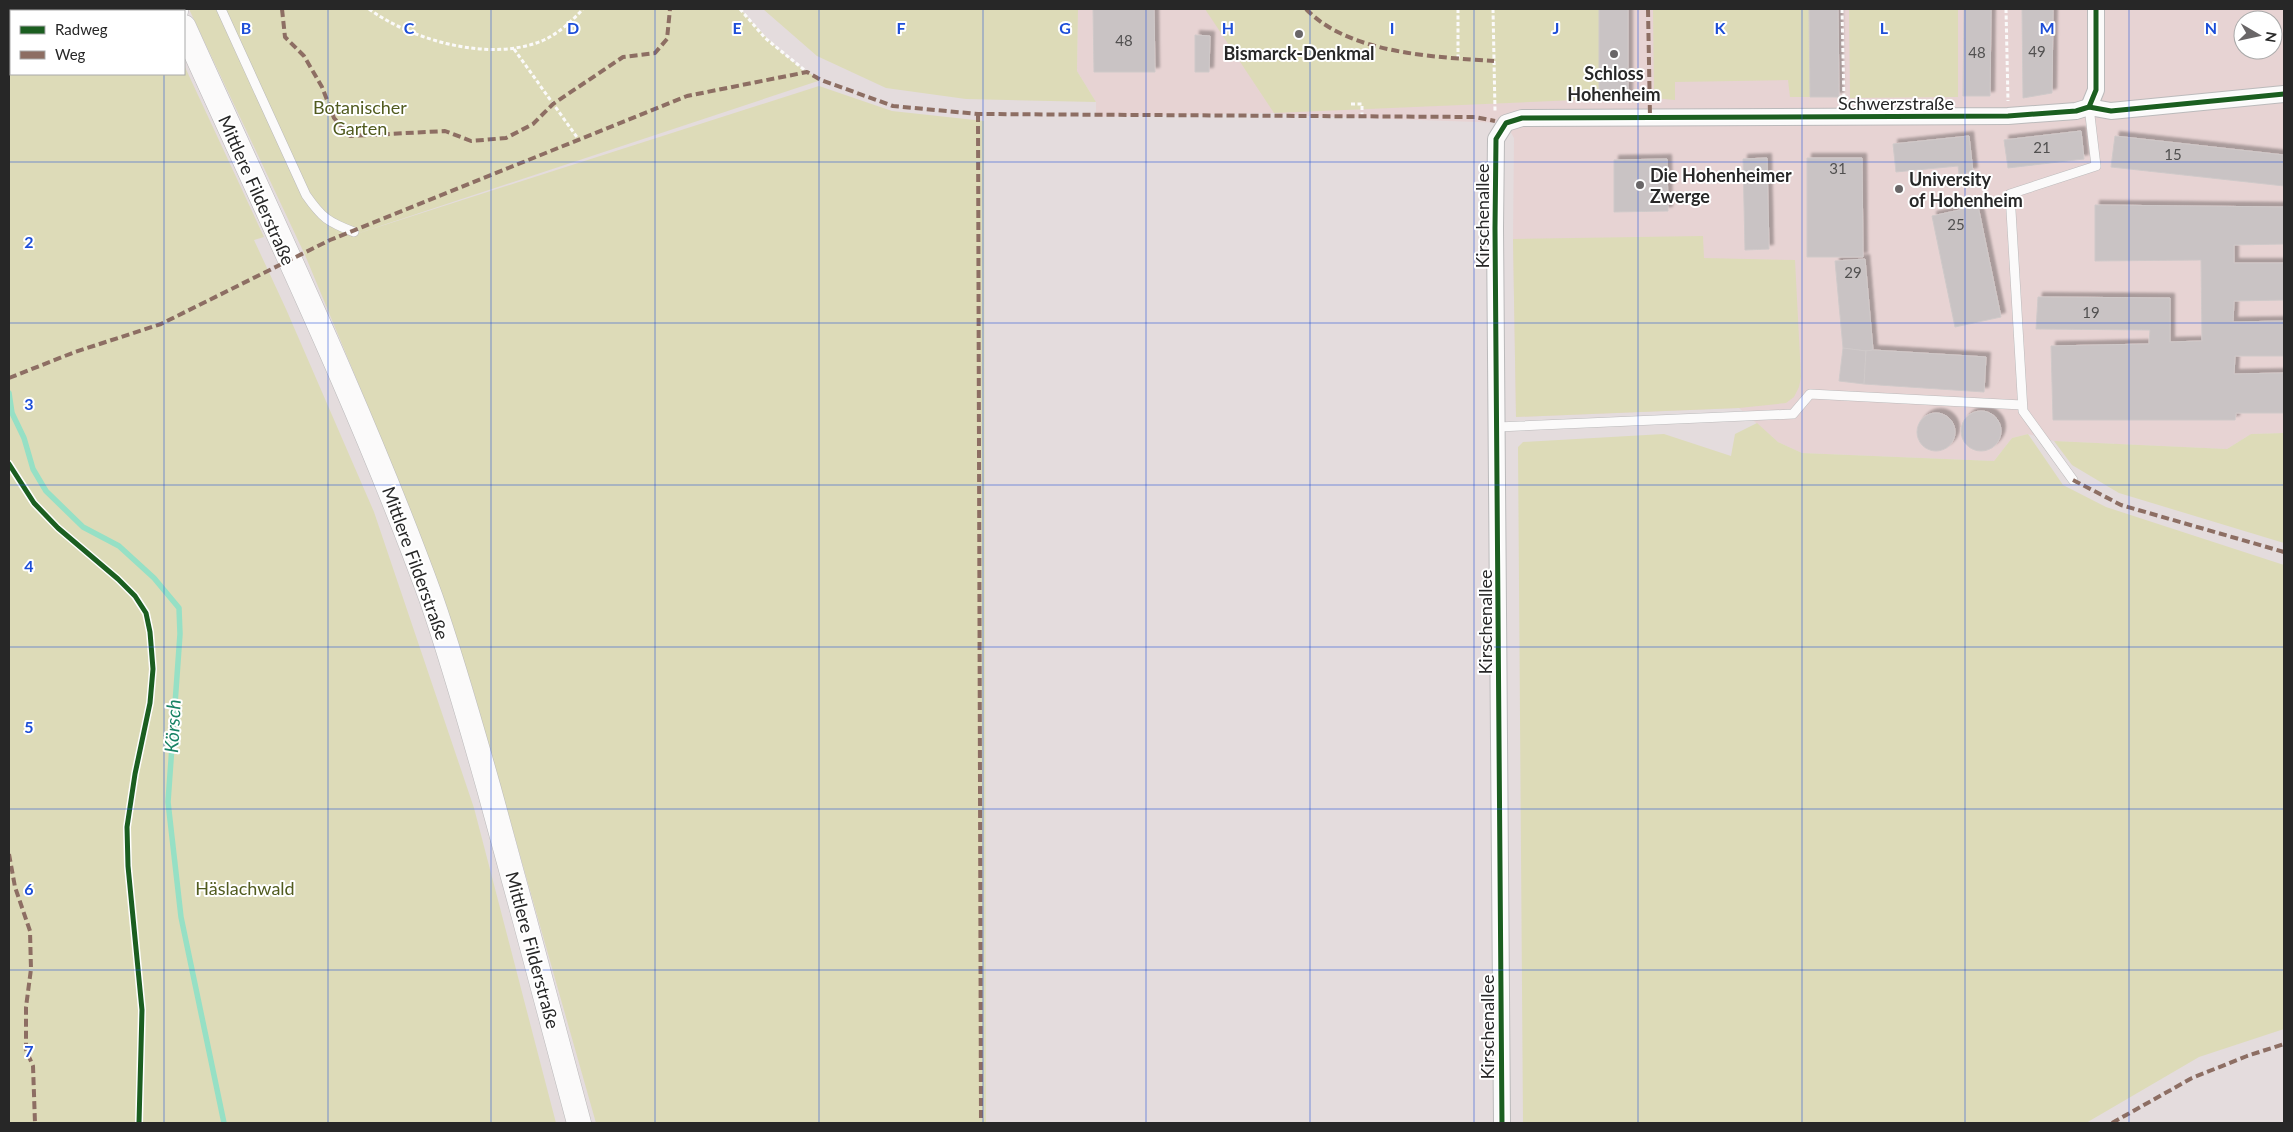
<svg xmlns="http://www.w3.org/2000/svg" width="2293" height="1132" viewBox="0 0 2293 1132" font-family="Lato,sans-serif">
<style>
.education{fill:#e7d3d3;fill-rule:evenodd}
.green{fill:#dddbb8}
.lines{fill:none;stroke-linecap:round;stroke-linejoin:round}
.stream{stroke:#96e0c5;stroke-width:5.5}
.building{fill:#c9c3c4;stroke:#cfc9c9;filter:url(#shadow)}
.lane-casing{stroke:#bbbabb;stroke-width:10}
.street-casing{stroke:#bbbabb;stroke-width:18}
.secondary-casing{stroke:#bbbabb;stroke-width:25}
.path{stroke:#fbfafa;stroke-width:3;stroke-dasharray:4 2.5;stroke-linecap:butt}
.lane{stroke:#fbfafa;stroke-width:9}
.street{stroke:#fbfafa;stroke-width:16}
.secondary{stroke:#fbfafa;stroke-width:24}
.quiet{stroke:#8d6e63;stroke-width:4;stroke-dasharray:8 4;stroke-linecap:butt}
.cycleway-casing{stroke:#fff;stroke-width:8}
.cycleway{stroke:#1b5e20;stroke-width:5}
.grid{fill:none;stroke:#1d4ed8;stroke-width:1;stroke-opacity:0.55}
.poi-dot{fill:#696667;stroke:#fff;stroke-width:2}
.labels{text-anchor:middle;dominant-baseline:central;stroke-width:4;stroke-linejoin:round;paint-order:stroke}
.number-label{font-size:15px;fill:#515050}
.poi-label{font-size:18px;font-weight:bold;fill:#272727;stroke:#fff}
.street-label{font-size:18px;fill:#272727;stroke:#fff}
.park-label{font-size:18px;fill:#515b1f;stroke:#fff}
.water-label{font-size:19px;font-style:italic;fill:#198365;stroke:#fff}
.grid-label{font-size:16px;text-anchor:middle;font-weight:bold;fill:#1d4ed8;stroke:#fff;stroke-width:4;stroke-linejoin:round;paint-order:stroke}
</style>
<defs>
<filter id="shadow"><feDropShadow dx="4.5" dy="-4.5" stdDeviation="1" flood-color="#0004"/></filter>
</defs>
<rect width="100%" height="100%" fill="#e4dcdd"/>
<path class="education" d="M1078 9H2284V433L2251 434 2227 449 2054 441 2028 434 2012 438 1994 461 1802 453 1778 442 1739 408 1516 417 1513 239 1514 138 1506 123 1306 116 1274 113 1096 117V102L1077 71ZM2243 20H2273V50H2243Z"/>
<g class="green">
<polygon points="9,9 156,9 157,11 11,11 11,74 184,74 184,65 264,237 254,240 286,309 374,512 474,808 556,1123 9,1123"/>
<path d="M189 9H740C764 36 789 63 821 80L350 236 819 86 892 111 984 121 986 1123H596L472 686 398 479 305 255Z"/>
<polygon points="763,9 1078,9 1077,71 1096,102 966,99 886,88 817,56"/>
<polygon points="1205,9 1599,9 1599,99 1274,113"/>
<polygon points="1653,9 1809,9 1810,97 1790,97 1788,80 1675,82 1675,100 1654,98"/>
<polygon points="1849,9 1958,9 1958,97 1850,98"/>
<polygon points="1703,236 1704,258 1795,260 1801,377 1799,387 1794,397 1786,403 1739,408 1516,417 1513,239"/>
<polygon points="1757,423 1778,442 1802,453 1994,461 2012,438 2028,434 2063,485 2106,507 2284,565 2284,1029 2199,1057 2086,1123 1523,1123 1518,447 1523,442 1664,434 1731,456 1735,434"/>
<polygon points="2284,433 2284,543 2119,493 2072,465 2054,441 2227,449 2251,434"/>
</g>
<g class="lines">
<polyline class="stream" points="9,393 12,413 24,438 33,469 46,491 83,527 119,546 154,578 179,608 180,634 168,802 181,917 224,1123"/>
</g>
<g class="building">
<polygon points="1093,9 1154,9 1155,72 1094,72"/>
<polygon points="1599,9 1689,9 1628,9 1628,99 1599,99"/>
<polygon points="1809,9 1838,9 1839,97 1810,97"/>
<polygon points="1964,9 1991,9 1990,96 1963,96"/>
<polygon points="2022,9 2053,9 2052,93 2023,98"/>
<polygon points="1195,35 1210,36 1209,72 1195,72"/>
<polygon points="2081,131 2084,159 2008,168 2004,140"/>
<polygon points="1969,136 1973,172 1959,174 1958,166 1896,172 1893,144"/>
<polygon points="2115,136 2284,155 2284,186 2111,167"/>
<polygon points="1767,158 1769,249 1745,250 1743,159"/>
<polygon points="1807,158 1862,158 1863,257 1807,257"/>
<polygon points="1667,159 1668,211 1614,212 1614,160"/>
<polygon points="2095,205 2284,207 2284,244 2234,245 2234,263 2284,263 2284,300 2234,301 2233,322 2284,321 2284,356 2235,356 2234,374 2284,373 2284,413 2236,413 2235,420 2053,420 2051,346 2149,344 2150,330 2036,329 2038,297 2170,298 2170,342 2202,341 2201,260 2095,261"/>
<polygon points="1978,206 2001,317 1955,327 1932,216"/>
<polygon points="1865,259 1873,350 1866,351 1843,348 1835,261"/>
<polygon points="1843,348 1866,351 1864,384 1839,381"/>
<polygon points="1873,350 1986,357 1984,392 1864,384 1866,351"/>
<circle cx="1981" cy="431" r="20"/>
<circle cx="1936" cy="432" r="19"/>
</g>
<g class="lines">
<defs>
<g id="lane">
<path d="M221 9 306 195C322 218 328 222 354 232"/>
<polyline points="1498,427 1793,414 1810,394 2022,405"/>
<polyline points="2073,480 2023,411 2010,194 2096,166 2089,107"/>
</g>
<g id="street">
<polyline points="2089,107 2096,90 2096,9"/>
<polyline points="1502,1123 1495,228 1496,139 1506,123 1522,118 2008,116 2076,111 2089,107 2111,111 2284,94"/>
</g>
<g id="secondary">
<polyline points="175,9 176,11"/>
<path d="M184 27C269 216 360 403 431 598 453 661 471 725 489 789 520 900 549 1012 579 1123"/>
</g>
</defs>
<use href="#lane" class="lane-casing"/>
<use href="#street" class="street-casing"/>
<use href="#secondary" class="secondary-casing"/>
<g class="path">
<path d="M369 9C413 41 492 63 544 40 559 33 572 21 583 9"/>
<polyline points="740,9 765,38 807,72"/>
<polyline points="1458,9 1458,59"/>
<polyline points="1493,9 1495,111"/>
<polyline points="1842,9 1844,101"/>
<polyline points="2006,9 2008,101"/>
<polyline points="514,49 579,140"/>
<polyline points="1351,104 1362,104 1362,116"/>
</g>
<use href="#lane" class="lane"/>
<use href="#street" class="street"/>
<use href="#secondary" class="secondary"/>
<g class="quiet">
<polyline points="282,9 285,37 304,56 322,87 334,118 350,136 445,131 471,141 506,138 533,124 553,104 623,57 655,53 667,39 670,9"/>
<path d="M1306 9C1349 54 1435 57 1494 61"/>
<polyline points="1648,9 1650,117"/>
<polyline points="978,114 981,1123"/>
<polyline points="9,378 75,352 161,324 330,240 687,96 807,72 821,80 893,106 978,114 1475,117 1495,121"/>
<polyline points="2073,480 2121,505 2284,552"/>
<polyline points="9,854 15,887 30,931 31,969 26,1007 26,1050 33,1066 35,1123"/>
<polyline points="2112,1123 2192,1078 2247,1056 2284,1044"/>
</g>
<defs>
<g id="cycleway">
<polyline points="2089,107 2096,90 2096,9"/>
<polyline points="9,464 34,503 58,528 118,579 135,596 146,613 150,632 153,669 150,703 135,774 127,827 128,866 142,1010 139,1123"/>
<polyline points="1502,1123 1495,228 1496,139 1506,123 1522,118 2008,116 2076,111 2089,107 2111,111 2284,94"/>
</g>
</defs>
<use href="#cycleway" class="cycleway-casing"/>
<use href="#cycleway" class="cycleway"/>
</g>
<path class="grid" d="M164 9V11M328 9V1123M491 9V1123M655 9V1123M819 9V1123M983 9V1123M1146 9V1123M1310 9V1123M1474 9V1123M1638 9V1123M1802 9V1123M1965 9V1123M2129 9V1123M164 74V1123M9 162H2284M9 323H2284M9 485H2284M9 647H2284M9 809H2284M9 970H2284"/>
<g class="poi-dot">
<circle cx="1299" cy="34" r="5"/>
<circle cx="1614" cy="54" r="5"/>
<circle cx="1640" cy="185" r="5"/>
<circle cx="1899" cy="189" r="5"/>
</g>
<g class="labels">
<g class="number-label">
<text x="1124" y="40">48</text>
<text x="2037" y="51">49</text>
<text x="1977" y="52">48</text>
<text x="2042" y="147">21</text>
<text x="2173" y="154">15</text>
<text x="1838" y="168">31</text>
<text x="1956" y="224">25</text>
<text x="1853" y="272">29</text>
<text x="2091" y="312">19</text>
</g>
<g class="poi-label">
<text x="1299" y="53">Bismarck-Denkmal</text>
<text x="1614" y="73">Schloss<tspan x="1614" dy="21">Hohenheim</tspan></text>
<text x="1650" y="175" text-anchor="start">Die Hohenheimer<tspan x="1650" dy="21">Zwerge</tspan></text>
<text x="1909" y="179" text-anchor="start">University<tspan x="1909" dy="21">of Hohenheim</tspan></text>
</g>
<g class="street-label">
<text x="1896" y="103">Schwerzstraße</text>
<text transform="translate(257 190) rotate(66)">Mittlere Filderstraße</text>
<text transform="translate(1482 216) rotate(-90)">Kirschenallee</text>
<text transform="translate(416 563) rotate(70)">Mittlere Filderstraße</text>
<text transform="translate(1485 622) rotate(-90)">Kirschenallee</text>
<text transform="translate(533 950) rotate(75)">Mittlere Filderstraße</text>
<text transform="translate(1487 1027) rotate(-90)">Kirschenallee</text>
</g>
<g class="park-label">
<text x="360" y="107">Botanischer<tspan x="360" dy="21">Garten</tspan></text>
<text x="245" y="888">Häslachwald</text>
</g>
<g class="water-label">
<text transform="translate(172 726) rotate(-87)">Körsch</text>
</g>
</g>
<g class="grid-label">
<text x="246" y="34">B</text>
<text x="409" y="34">C</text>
<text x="573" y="34">D</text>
<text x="737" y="34">E</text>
<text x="901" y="34">F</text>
<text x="1065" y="34">G</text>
<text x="1228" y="34">H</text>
<text x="1392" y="34">I</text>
<text x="1556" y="34">J</text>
<text x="1720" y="34">K</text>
<text x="1884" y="34">L</text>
<text x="2047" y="34">M</text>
<text x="2211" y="34">N</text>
<text x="29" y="248">2</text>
<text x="29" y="410">3</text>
<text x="29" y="572">4</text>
<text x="29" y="733">5</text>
<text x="29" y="895">6</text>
<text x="29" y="1057">7</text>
</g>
<rect width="2293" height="1132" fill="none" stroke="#272727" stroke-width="20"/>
<rect x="10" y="10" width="175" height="65" fill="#ffffff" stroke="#a9a9a9"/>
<rect x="20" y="26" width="25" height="8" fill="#1b5e20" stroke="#a9a9a9"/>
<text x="55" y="35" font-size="15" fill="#272727">Radweg</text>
<rect x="20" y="51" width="25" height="8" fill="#8d6e63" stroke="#a9a9a9"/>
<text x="55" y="60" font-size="15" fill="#272727">Weg</text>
<g transform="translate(2258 35) rotate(99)"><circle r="24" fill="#ffffff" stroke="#a9a9a9"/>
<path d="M0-4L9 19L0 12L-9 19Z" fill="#696667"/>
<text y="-8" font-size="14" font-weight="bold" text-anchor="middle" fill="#272727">N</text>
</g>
</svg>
